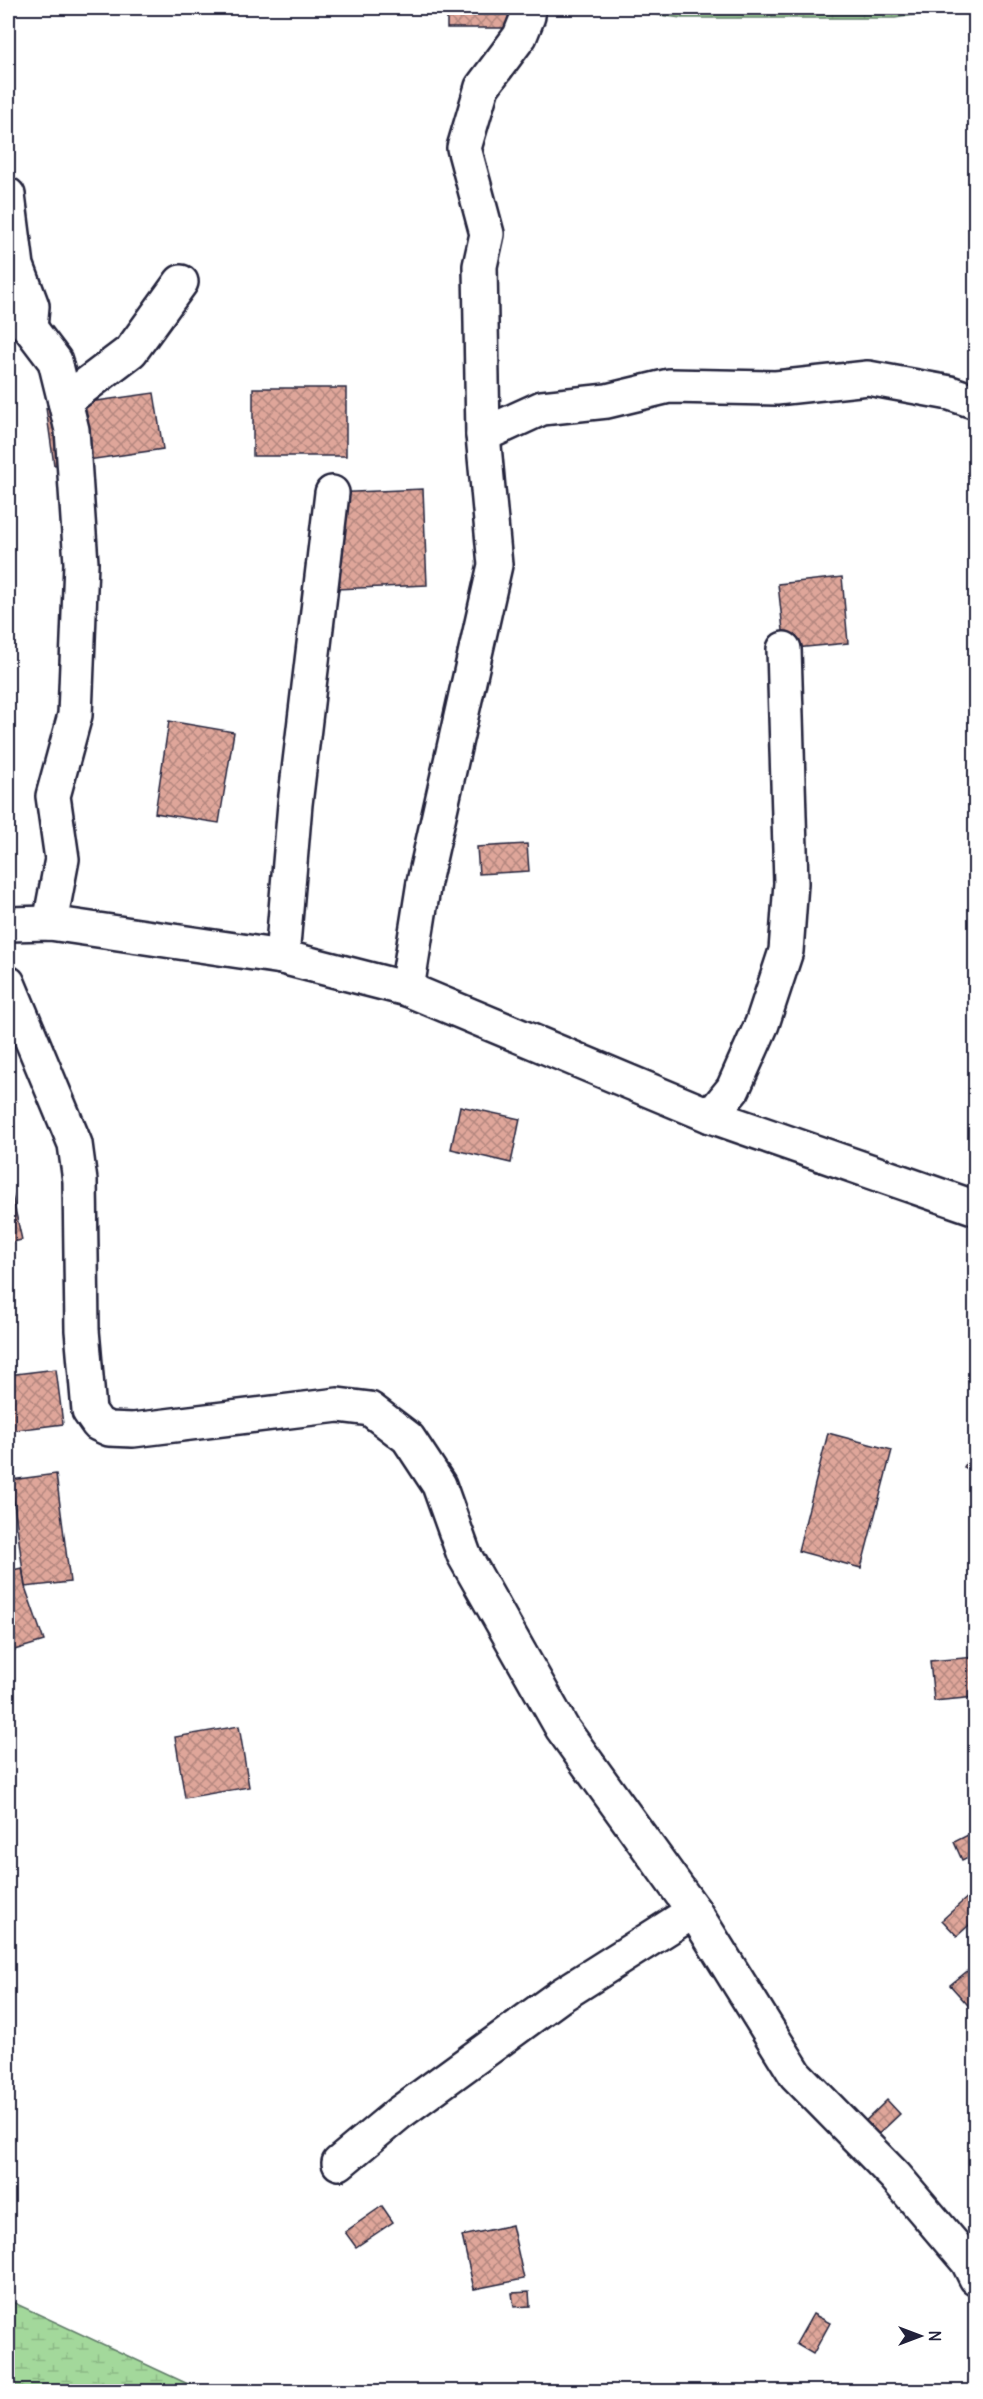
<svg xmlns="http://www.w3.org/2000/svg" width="983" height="2399" viewBox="0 0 983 2399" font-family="Delius,sans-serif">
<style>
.wetland{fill:url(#wetland-marsh);stroke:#627d6b;stroke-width:1.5}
.building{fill:url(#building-cross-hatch);stroke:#22223b;stroke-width:1.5}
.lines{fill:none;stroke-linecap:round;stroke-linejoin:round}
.street-casing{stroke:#22223b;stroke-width:38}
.street{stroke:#fff;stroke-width:33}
</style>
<defs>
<pattern id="wetland-marsh" width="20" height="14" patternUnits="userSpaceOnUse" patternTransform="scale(1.5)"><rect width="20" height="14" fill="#a3d89b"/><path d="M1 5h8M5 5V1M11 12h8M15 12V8" fill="none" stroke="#8cb986"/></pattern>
<pattern id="building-cross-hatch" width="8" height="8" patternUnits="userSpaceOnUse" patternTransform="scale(1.5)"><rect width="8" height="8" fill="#dfa69a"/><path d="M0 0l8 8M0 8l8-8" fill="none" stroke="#b4877f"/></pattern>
</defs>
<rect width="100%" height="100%" fill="#fff"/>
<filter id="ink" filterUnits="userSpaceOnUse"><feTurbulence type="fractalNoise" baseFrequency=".0167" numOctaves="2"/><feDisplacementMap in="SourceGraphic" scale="12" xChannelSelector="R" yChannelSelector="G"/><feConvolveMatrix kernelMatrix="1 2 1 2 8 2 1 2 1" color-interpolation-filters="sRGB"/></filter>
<g filter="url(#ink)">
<g class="wetland">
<polygon points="610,8 958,8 895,18 681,18"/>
<polygon points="8,2300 203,2391 8,2391"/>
</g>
<g class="building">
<polygon points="190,8 240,8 191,12"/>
<rect x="447" y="8" width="68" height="20"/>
<rect x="253" y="388" width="93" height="68"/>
<polygon points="154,393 163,449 54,465 46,408"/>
<polygon points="423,489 427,585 336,589 332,493"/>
<polygon points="842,577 848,643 785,649 778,584"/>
<polygon points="169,721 234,732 219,823 155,813"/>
<polygon points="527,844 529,871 479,874 477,847"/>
<polygon points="460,1106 520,1119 511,1163 451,1149"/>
<polygon points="9,1182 22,1240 8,1243 8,1183"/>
<polygon points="56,1369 63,1424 8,1431 8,1375"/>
<polygon points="828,1433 892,1450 861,1568 798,1551"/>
<polygon points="976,1447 976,1473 964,1467"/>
<polygon points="56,1474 70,1582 25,1587 11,1480"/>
<polygon points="8,1532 16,1587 8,1588"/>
<polygon points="22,1568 25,1587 44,1641 8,1652 8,1571"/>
<polygon points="976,1657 976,1697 934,1701 930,1661"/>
<polygon points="239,1726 249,1787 185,1798 175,1737"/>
<polygon points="976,1831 976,1853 962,1860 954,1842"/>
<polygon points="971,1894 976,1900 976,1919 957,1936 942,1920"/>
<polygon points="976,1964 976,2014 950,1985"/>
<polygon points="887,2100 900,2114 868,2144 855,2131"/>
<polygon points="382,2206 393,2222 356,2247 345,2232"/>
<polygon points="512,2225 524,2279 474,2289 462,2236"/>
<polygon points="529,2292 530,2306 514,2307 512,2293"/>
<polygon points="813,2314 830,2323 813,2354 796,2344"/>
</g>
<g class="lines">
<defs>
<g id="street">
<polyline points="8,195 17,266 32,306 30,328"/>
<polyline points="8,307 30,328 55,361 72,430 81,563 75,715 53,796 62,859 50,923"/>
<polyline points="65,401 131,351 181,282"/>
<polyline points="483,435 542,408 607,401 669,386 776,388 868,378 950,393 976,402"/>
<polyline points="8,924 50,923 282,957 407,989 711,1116 976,1208"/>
<polyline points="282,957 295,804 332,493"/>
<polyline points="8,983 75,1144 80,1181 82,1330 89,1411 98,1424 109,1429 133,1430 338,1405 370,1409 408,1438 439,1485 464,1555 562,1728 694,1911 796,2075 895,2176 968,2262 976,2278"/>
<polyline points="407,989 424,882 495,565 483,435 480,266 487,234 464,148 482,87 520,36 528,16 528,8"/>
<polyline points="711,1116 733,1089 762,1024 786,951 791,883 784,649"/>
<polyline points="339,2163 398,2114 560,1996 694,1911"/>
</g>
</defs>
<use href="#street" class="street-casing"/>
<use href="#street" class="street"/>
</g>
</g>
<rect width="983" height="2399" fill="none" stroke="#fff" stroke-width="30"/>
<rect x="15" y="15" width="953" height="2369" fill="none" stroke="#22223b" stroke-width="2" filter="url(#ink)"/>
<g transform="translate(920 2336) rotate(90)" stroke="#ffffff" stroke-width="4.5" paint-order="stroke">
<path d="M0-4.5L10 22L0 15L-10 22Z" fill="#22223b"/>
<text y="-9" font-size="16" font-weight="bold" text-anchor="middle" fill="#22223b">N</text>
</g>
</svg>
